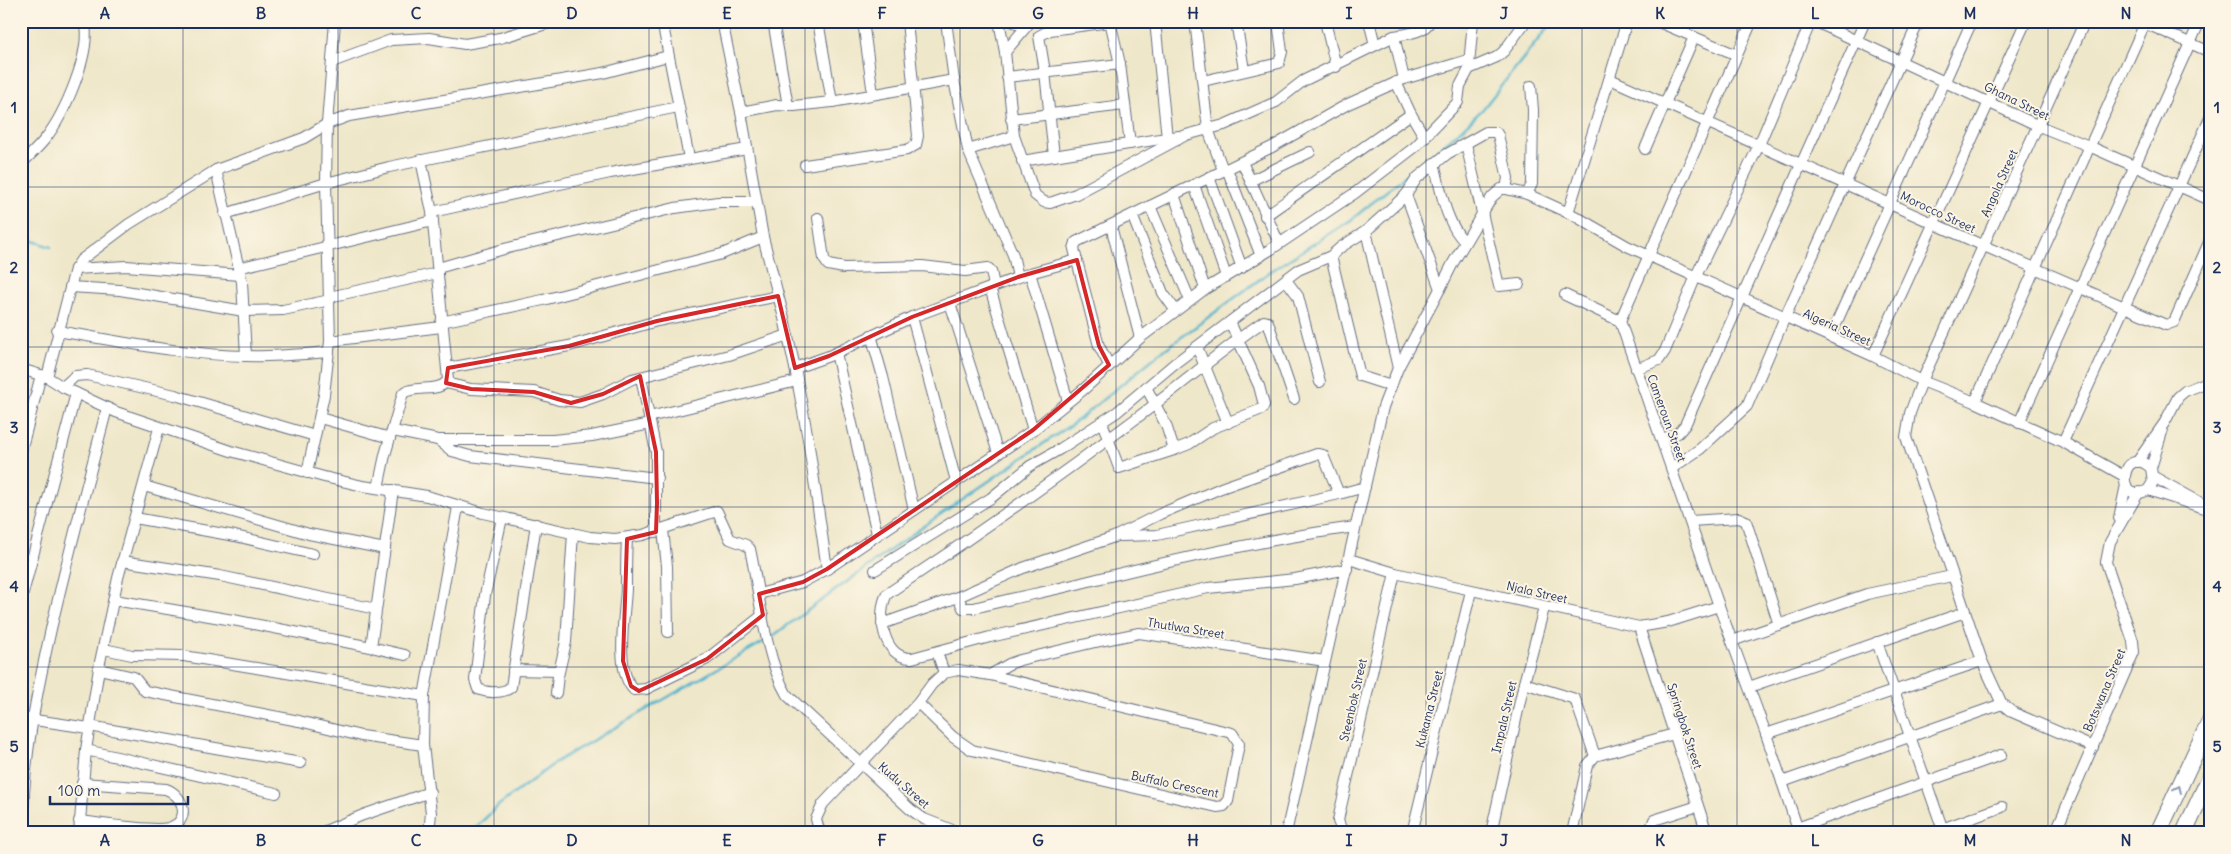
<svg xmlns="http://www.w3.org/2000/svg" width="2231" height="854" viewBox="0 0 2231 854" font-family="Delius,sans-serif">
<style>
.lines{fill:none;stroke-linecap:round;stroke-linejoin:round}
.stream{stroke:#4fb4ce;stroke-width:2.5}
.street-casing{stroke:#656f83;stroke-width:12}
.primary-casing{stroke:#656f83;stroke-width:18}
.street{stroke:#fff;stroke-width:10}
.primary{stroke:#fff;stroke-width:16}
.oneway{stroke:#8d97ae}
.marked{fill:none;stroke:#d62828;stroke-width:4;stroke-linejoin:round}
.grid{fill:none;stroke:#1b2f5e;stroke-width:1;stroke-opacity:0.55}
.labels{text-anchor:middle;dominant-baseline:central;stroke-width:4;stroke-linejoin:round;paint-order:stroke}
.street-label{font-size:12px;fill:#1b2f5e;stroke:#fcf5e5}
.neatline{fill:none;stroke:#1b2f5e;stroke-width:2}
.grid-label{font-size:16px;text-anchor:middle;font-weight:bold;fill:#1b2f5e}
</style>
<rect width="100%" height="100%" fill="#fcf5e5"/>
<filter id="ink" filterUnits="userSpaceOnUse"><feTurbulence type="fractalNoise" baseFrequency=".02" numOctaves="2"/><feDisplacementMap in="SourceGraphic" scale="10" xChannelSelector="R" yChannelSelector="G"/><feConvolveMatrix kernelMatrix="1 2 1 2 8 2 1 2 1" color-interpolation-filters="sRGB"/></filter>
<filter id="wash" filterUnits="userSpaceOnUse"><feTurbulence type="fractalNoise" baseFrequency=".0096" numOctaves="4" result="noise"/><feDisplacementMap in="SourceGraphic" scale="20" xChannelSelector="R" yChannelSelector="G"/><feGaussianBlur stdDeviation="1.12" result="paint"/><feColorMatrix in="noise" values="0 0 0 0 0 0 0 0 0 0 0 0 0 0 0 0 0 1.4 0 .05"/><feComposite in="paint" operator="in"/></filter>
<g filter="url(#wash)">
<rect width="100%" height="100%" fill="#efe7c9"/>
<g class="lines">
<g class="stream">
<polyline points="21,237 51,247"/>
<polyline points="770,638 922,527 1078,420 1160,353 1271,271 1351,220 1454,136 1482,110 1553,21"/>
<polyline points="470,833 499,805 559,760 765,641"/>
</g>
</g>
</g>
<g filter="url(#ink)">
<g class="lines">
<defs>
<g id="street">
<polyline points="662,21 689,158"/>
<polyline points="722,21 741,112 763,237 784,318 795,368 808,439 827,569"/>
<polyline points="773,21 788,106"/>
<polyline points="818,21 832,102"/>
<polyline points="863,21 873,94"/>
<polyline points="946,21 954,80 968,150 1013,255 1018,277"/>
<polyline points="999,21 1005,52 1014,136 1035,195 1044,202 1050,203 1076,194 1186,135 1224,125 1276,102 1303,81 1394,36"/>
<polyline points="1012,21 1025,27"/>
<polyline points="1110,21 1120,64 1130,144"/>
<polyline points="1155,21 1167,138"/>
<polyline points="1195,21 1208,129 1223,170"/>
<polyline points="1236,21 1244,70"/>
<polyline points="1325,21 1336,67"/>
<polyline points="1369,21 1375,45"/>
<polyline points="1656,21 1737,55"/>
<polyline points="1752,21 1620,321 1719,606 1766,734 1799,833"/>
<polyline points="1814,21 2039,126 2089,146 2210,200"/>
<polyline points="2085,21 1922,381 1910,413 1906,437 1982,661 2002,704 2012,712 2093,747"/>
<polyline points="2140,21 2210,52"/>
<polyline points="1005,52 1031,21"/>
<polyline points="332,62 391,40 429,38 465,44 500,38 556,21"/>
<polyline points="1469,65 1473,21"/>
<polyline points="1007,77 1120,64"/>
<polyline points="1404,79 1468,60"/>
<polyline points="1610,79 1984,246 2166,325 2174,322 2210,240"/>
<polyline points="1203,81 1279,63 1282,52 1278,21"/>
<polyline points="1396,82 1411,114"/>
<polyline points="741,112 777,105 794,106 832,102 954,80"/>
<polyline points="1011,119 1124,105"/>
<polyline points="1466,144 1499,286 1519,284"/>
<polyline points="1645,149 1694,37"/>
<polyline points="968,150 1014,136"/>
<polyline points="1054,156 1045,72 1039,36 1050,30 1110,22"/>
<polyline points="421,160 432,212 610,173 747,149"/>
<polyline points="1022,161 1179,136"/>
<polyline points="1242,162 1279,243"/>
<path d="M1434 163C1441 189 1445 223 1465 242"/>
<path d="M21 164C29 156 38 148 45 139 64 115 93 51 84 21"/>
<polyline points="805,165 907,150 916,145 918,136 907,21"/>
<polyline points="1227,169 1261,256"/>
<polyline points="216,170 242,282 246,356"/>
<polyline points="1209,177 1242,268"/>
<polyline points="1250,181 1310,152"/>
<polyline points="1194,185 1226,276"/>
<polyline points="1174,194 1205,289"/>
<polyline points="1527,194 1532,184 1533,110 1531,86"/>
<polyline points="1150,206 1190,300"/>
<polyline points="1568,213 1627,21"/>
<polyline points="225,214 326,183 389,167 678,107"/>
<polyline points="1132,215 1163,293 1176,311"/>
<polyline points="1265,216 1411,114 1425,138"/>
<polyline points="818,218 824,259 828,265 844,268 922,266 965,271 988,268 991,271 994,286"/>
<polyline points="1111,226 1140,338"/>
<polyline points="1366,231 1398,368"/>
<polyline points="1331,256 1360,376 1391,386"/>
<polyline points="238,268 433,221"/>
<polyline points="438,268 504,249 675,208 718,202 755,202"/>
<polyline points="75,269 126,266 240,275"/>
<polyline points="1030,273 1077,260"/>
<polyline points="1286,280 1298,296 1320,382"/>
<polyline points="70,287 120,290 244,311 283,310 330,300"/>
<polyline points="990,288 1033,430"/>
<polyline points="1440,289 1453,263 1492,197 1501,189 1506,189 1527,194 1575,216 1627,246 1873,356 1922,381 1975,402 2063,442 2124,476"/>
<polyline points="1565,295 1620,321"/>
<polyline points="329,297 438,273"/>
<polyline points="950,303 998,453"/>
<polyline points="912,317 956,481"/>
<polyline points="441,322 543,300 722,254 763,237"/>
<path d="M57 331C119 341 183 355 246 356 274 357 302 354 329 352"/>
<polyline points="871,335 883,377 914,510"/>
<polyline points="1830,337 1972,21"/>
<polyline points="330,341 441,327"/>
<polyline points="1197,347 1228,423"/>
<polyline points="836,353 877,534"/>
<polyline points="1873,356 2026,21"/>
<path d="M1109 365 1099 346 1074 249 1076 242 1272 147 1348 104 1404 79 1394 36C1406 34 1424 33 1430 21"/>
<polyline points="448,368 569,346 657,321 778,296"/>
<polyline points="795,368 829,356 912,317 1030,273 1068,401"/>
<path d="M21 369 47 377 63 387 116 412 231 451 324 477 363 486 427 496 483 513 590 537 615 539 643 535 717 511 730 539 746 545 750 549C760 594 764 656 787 695L910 809 924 819 960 833"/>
<polyline points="1636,369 1659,360 1665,351 1696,276 1759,145 1811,21"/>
<polyline points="47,377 75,269 81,260 129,224 216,170 304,138 327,124 349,116 603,73 668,56"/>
<polyline points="641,377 656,452 656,532"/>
<polyline points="446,383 471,389 534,392 559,400 580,402 603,394 632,379 729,355 788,335"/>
<polyline points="63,387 75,376 87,375 175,395 315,436"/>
<polyline points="1146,387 1166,425 1174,450 1189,444 1213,428 1262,409 1264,405 1259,386 1230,322"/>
<path d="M1294 399 1268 322 1264 321C1220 351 1180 386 1138 417 1056 479 972 538 887 594 876 614 883 659 912 658L990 637 1208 588 1295 579 1347 569"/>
<polyline points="1975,402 2146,21"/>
<polyline points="649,417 797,381"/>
<polyline points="320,418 390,438"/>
<polyline points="1102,422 1119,468 1174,450"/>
<polyline points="2019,423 2200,21"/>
<polyline points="393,431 438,440 553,440 592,436 650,424"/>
<polyline points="1662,439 1678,433 1685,425 1865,21"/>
<polyline points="438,440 452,451 470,456 657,478"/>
<polyline points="2063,442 2210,118"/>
<polyline points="21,451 41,375"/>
<polyline points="2137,462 2165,422 2178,397 2185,391 2210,381"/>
<polyline points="1672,468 1700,449 1747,406 1785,317 1919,21"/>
<polyline points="2151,468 2162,432"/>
<polyline points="307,473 324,395 330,341 326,183 327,124 335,21"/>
<polyline points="2154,477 2201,503"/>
<polyline points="144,486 309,534 385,549"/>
<path d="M378 488 385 455 403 393C416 385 440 393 448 380L432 212"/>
<polyline points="393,490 371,647 405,655"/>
<path d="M2148 490 2153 482 2151 468C2121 441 2113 508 2148 490L2210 510"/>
<polyline points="135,518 235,536 313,554"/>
<path d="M502 518 485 595 475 680 478 689C487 693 503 694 511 687L536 524"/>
<polyline points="2119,518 2126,485"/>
<polyline points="1690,521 1739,518 1746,521 1779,625"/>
<polyline points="663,530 667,566 668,632"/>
<polyline points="1120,536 1157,535 1339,494"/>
<path d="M627 539C626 555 626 572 626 589 625 614 614 671 634 690L646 689 707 659 763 615"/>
<polyline points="1349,559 1395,573 1639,627 1668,622 1719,606"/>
<polyline points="122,561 220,576 376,609"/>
<polyline points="875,570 991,498 1030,466 1060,449 1117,412 1174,364 1298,270 1331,256 1341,247 1366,231 1406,195 1417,178 1447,154 1486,132 1496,132 1498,135 1508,178 1506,189"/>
<polyline points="759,594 803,582 827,569 1033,430 1084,389 1140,338 1205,289 1270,250 1355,193 1415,147 1458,102 1460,86 1469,69 1497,57 1504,51 1526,21"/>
<path d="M958 597 963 608H974C1012 598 1051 591 1089 581 1177 559 1265 539 1355 527"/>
<polyline points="114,600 233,620 371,647"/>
<polyline points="21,601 76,393"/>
<polyline points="882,624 958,597 1023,568 1114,537 1160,514 1221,488 1317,454 1323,455 1339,494 1365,487"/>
<polyline points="1639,627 1707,833"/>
<polyline points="1732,641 1867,594 1952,576"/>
<polyline points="1877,642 1944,833"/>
<polyline points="104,649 132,655 184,656 424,696"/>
<polyline points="937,652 944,673"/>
<polyline points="99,669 134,677 145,691 299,721 361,736 423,745"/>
<polyline points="513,670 559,671"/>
<polyline points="990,675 1009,664 1020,660 1095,642 1139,633 1325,661"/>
<polyline points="1524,683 1575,699 1595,756"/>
<polyline points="1749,687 1965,612"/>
<polyline points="556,693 558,676 566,642 573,533"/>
<polyline points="21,718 89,728"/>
<polyline points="89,726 301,763"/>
<polyline points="1766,734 1982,661"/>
<polyline points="86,750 276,793"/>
<polyline points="1782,782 2002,704"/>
<path d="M79 821C99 823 152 832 168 828 191 822 185 796 166 789L82 783"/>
<polyline points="1797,828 2001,755"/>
<path d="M23 833C22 764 36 696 51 629 68 555 88 481 107 408"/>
<polyline points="79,833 86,750 100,662 118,578 159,428"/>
<polyline points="320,833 363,815 430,792"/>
<polyline points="429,833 431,813 423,745 424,696 458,507"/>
<polyline points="820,833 816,819 823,804 918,703 932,684 944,673 958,670 990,675 1232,733 1239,744 1228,801 1224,806 1217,807 972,750 953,737 918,703"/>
<polyline points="1286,833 1383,407 1398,368 1440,289 1406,195"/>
<polyline points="1343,833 1338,821 1340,811 1395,573"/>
<polyline points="1412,833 1471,591"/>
<polyline points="1491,833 1524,683 1544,608"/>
<polyline points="1572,833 1587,766 1595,756 1674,734"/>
<polyline points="1649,833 1654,820 1698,806"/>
<polyline points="1931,833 2002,807"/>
<polyline points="2055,833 2134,652 2133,641 2106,562 2110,542 2139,492"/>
</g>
<g id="primary">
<polyline points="2158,833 2210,721"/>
<polyline points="2184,833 2210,777"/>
</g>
</defs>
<use href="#street" class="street-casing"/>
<use href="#primary" class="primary-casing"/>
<use href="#street" class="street"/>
<use href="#primary" class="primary"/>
</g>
<defs><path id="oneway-chevron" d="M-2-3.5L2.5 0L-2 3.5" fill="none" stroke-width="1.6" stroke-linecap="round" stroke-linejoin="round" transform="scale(1.25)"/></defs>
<use class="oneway" href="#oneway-chevron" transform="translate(2178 789) rotate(-65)"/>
</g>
<path class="marked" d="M1077 260 1099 346 1109 365 1033 430 827 569 803 582 759 594 763 615 707 659 639 691 631 686 623 661 627 539 656 532 657 503 656 452 640 376 603 394 571 403 534 392 471 389 446 383 448 368 569 346 657 321 778 296 795 368 829 356 912 317 1018 277Z"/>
<path class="grid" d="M183 21V833M338 21V833M494 21V833M649 21V833M805 21V833M960 21V833M1116 21V833M1271 21V833M1426 21V833M1582 21V833M1737 21V833M1893 21V833M2048 21V833M21 187H2210M21 347H2210M21 507H2210M21 667H2210"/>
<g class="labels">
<g class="street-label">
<text transform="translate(2017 101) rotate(26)">Ghana Street</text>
<text transform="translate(1999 183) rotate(-66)">Angola Street</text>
<text transform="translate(1938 212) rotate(25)">Morocco Street</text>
<text transform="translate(1837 327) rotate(24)">Algeria Street</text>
<text transform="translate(1667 418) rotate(70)">Cameroun Street</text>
<text transform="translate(1537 592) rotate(13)">Njala Street</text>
<text transform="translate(1186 628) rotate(9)">Thutlwa Street</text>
<text transform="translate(2104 690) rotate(-67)">Botswana Street</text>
<text transform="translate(1353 700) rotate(-77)">Steenbok Street</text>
<text transform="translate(1429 709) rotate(-76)">Kukama Street</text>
<text transform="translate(1504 717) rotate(-77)">Impala Street</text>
<text transform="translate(1685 726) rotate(72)">Springbok Street</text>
<text transform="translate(1175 784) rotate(12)">Buffalo Crescent</text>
<text transform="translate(904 785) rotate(41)">Kudu Street</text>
</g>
</g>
<rect width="2231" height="854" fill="none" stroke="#fcf5e5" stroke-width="55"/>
<path d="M50 796v8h138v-8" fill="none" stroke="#1b2f5e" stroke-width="2.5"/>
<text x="58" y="796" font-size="15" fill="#1b2f5e" stroke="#fcf5e5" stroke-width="4" paint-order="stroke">100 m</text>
<rect x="28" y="28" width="2176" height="798" class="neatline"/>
<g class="grid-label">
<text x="105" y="19">A</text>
<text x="261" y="19">B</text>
<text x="416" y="19">C</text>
<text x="572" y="19">D</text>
<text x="727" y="19">E</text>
<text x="882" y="19">F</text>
<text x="1038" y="19">G</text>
<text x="1193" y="19">H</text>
<text x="1349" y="19">I</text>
<text x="1504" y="19">J</text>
<text x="1660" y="19">K</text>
<text x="1815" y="19">L</text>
<text x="1970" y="19">M</text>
<text x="2126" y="19">N</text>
<text x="14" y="113">1</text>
<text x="2217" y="113">1</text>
<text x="14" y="273">2</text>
<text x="2217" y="273">2</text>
<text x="14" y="433">3</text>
<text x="2217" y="433">3</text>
<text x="14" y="592">4</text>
<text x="2217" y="592">4</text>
<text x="14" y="752">5</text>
<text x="2217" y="752">5</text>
<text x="105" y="846">A</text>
<text x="261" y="846">B</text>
<text x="416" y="846">C</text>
<text x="572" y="846">D</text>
<text x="727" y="846">E</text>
<text x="882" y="846">F</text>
<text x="1038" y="846">G</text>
<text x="1193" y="846">H</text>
<text x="1349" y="846">I</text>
<text x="1504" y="846">J</text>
<text x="1660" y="846">K</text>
<text x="1815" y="846">L</text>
<text x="1970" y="846">M</text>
<text x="2126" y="846">N</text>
</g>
</svg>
